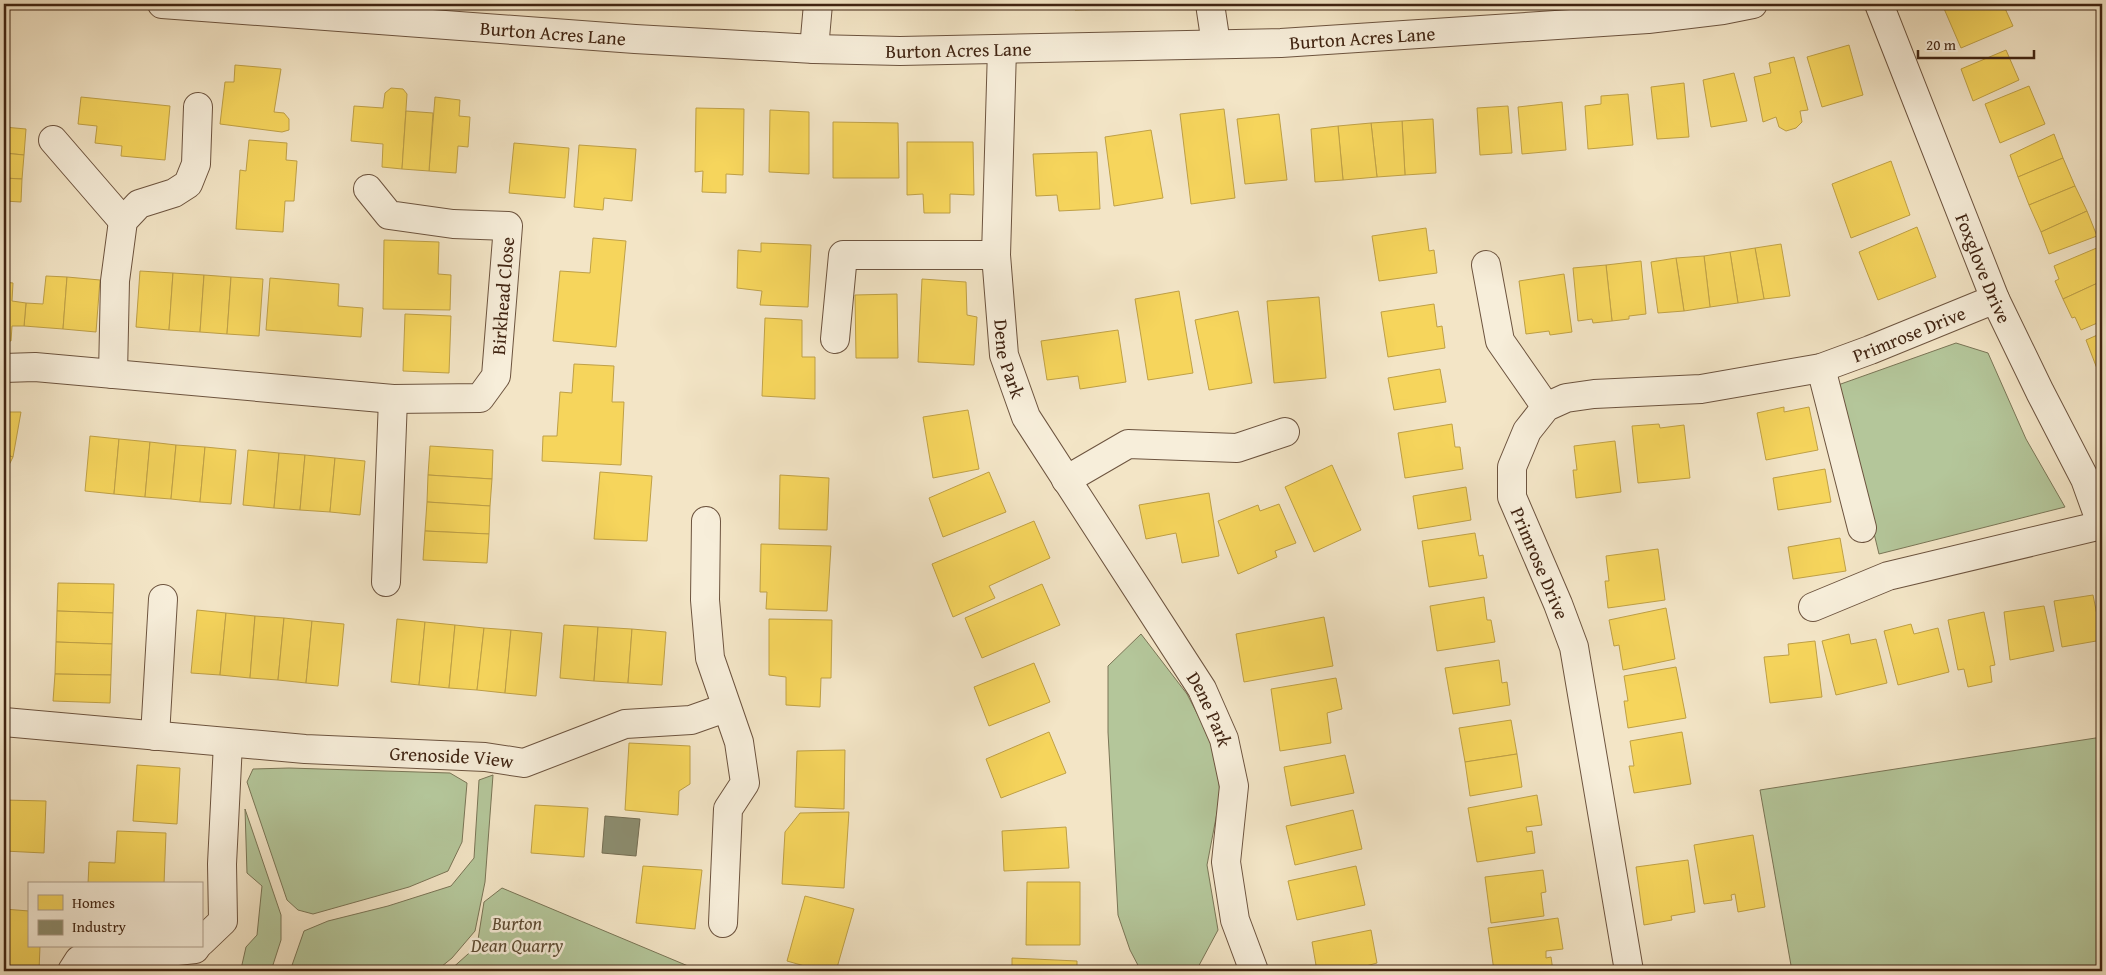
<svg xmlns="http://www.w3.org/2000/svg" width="2106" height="975" viewBox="0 0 2106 975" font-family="'Gentium Book Plus',serif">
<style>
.green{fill:#b4c69a;stroke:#7a7556}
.homes{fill:#f6d55c;stroke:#bfa046}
.industry{fill:#8c8c6e;stroke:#756d52}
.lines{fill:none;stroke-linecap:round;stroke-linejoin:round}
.minor-casing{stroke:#6d543f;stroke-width:30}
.minor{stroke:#f7eeda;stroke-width:28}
.labels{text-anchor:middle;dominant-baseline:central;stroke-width:5;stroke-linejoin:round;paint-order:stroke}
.street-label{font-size:19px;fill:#402412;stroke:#f7eeda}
.park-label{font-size:19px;font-style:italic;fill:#5d4c34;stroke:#f7eeda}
</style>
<rect width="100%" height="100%" fill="#f3e5c6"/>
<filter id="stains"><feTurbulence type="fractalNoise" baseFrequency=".004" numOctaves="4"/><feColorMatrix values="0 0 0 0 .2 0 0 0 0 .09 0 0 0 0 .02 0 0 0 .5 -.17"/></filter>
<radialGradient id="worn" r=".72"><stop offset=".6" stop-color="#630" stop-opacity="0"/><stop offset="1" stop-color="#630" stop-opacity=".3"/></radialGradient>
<g class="green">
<polygon points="1956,343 1988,353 2026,439 2065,507 1879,554 1838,385"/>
<polygon points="1141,634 1187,694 1217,752 1220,797 1207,865 1218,930 1196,971 1141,971 1130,950 1118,915 1108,732 1108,666"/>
<polygon points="2102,737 2102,971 1792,971 1760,790"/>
<polygon points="289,768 450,773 467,783 462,842 448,871 409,887 313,914 298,910 287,900 247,782 253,769"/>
<polygon points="493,775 485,882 475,931 452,958 436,971 290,971 304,931 328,921 388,906 451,886 474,858 479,780"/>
<polygon points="245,809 281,915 281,940 271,971 237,971 241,969 246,947 257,935 262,886 247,873"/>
<polygon points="502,888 700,971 449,971 477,946 484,902"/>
</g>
<g class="homes">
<polygon points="1075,4 1144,4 1144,8 1075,10"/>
<polygon points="1942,4 2003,4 2013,26 1961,48"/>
<polygon points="1849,45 1863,95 1822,107 1807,57"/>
<polygon points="2006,50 2019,80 1973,101 1961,69"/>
<polygon points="1794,57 1808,110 1800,111 1802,122 1796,128 1786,131 1779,127 1776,117 1763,122 1754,77 1771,73 1769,63"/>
<polygon points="235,65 281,69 274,112 284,113 289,119 289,130 282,132 220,124 225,82 234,82"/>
<polygon points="1734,73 1747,121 1711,127 1703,80"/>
<polygon points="1684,83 1689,137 1657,139 1651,87"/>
<polygon points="2029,86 2045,124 2000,143 1985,104"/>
<polygon points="391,88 403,89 407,94 402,169 382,167 383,144 351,141 354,106 383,108 385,93"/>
<polygon points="1628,94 1633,145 1588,149 1585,106 1601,104 1601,96"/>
<polygon points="81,97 170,106 165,160 121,156 122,146 95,143 97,126 78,124"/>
<polygon points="435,97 460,100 459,116 470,117 468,147 458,146 456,173 429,171"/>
<polygon points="1562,102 1566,150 1522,154 1518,107"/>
<polygon points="1508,106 1512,153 1480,155 1477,108"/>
<polygon points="696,108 744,109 743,175 726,174 726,193 702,192 703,171 695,172"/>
<polygon points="1224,109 1235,198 1191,204 1180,114"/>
<polygon points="770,110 809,112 809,174 769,172"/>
<polygon points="406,111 433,113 429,171 402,169"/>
<polygon points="1279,114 1287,180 1245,184 1237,119"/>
<polygon points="1433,119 1436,173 1405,175 1402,121"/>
<polygon points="1402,121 1405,175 1377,177 1371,123"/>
<polygon points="833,122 898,123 899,178 833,178"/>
<polygon points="1371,123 1377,177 1343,180 1338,126"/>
<polygon points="1338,126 1343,180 1315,182 1311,129"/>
<polygon points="4,127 26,129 24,155 4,153"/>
<polygon points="1151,130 1163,198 1114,206 1105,137"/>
<polygon points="2054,134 2063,158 2018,177 2010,155"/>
<polygon points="249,140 287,143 286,160 297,161 294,201 285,201 283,232 236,229 240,170 246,171"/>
<polygon points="907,142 973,142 974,195 950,194 950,213 924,213 923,194 907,195"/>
<polygon points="514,143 569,148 565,198 509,193"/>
<polygon points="579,145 636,149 632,201 604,198 603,210 574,207"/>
<polygon points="1097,152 1100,209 1059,211 1057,195 1036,196 1033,154"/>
<polygon points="4,153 24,155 22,179 4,178"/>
<polygon points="2063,158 2075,186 2029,205 2018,177"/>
<polygon points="1891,161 1910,215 1851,238 1832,184"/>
<polygon points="4,178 22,179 21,202 4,201"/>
<polygon points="2075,186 2087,211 2041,232 2029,205"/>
<polygon points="2087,211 2097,236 2049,254 2041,232"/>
<polygon points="1917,227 1936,277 1878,300 1859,252"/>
<polygon points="1426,228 1429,251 1434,250 1437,273 1379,281 1372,236"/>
<polygon points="593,238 626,241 616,347 553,341 560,271 590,273"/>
<polygon points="384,240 439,242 438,274 451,275 450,310 383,309"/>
<polygon points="761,243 811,245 808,307 760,305 762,291 737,288 738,250 761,252"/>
<polygon points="1781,244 1790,296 1764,299 1755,248"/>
<polygon points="2099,247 2102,253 2102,281 2063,299 2055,281 2059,279 2054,266"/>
<polygon points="1755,248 1764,299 1738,303 1730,252"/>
<polygon points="1730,252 1738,303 1710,307 1704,256"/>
<polygon points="1704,256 1710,307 1684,311 1676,258"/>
<polygon points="1676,258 1684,311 1658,313 1651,262"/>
<polygon points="1641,261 1646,314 1629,316 1629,319 1612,321 1606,265"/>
<polygon points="1606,265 1612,321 1593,323 1592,319 1578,321 1573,268"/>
<polygon points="140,271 173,273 169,330 136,327"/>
<polygon points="173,273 204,275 200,332 169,330"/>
<polygon points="1564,274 1572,332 1550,335 1549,331 1526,334 1519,281"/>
<polygon points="204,275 231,277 227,334 200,332"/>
<polygon points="46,276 67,277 63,329 24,326 26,303 43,304"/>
<polygon points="67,277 100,280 96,332 63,329"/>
<polygon points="231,277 263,279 259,336 227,334"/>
<polygon points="270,278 339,284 338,306 363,308 361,337 266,330"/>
<polygon points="922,279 966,282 967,315 977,317 974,365 918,362"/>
<polygon points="2102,281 2102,321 2081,330 2075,317 2072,318 2063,299"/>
<polygon points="4,282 13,283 12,301 26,303 24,326 12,326 11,341 4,341"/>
<polygon points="1179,291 1193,373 1148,380 1135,299"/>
<polygon points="897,294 898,358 856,358 855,295"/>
<polygon points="1319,297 1326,378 1274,383 1267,301"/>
<polygon points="1434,304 1437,327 1442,326 1445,348 1388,357 1381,312"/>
<polygon points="1238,311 1252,383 1209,390 1195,320"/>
<polygon points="405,314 451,316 449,373 403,371"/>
<polygon points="765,318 802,320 802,357 815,357 815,399 762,396"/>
<polygon points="1118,330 1126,382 1080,389 1078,376 1047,380 1041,341"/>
<polygon points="2102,333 2102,379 2101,379 2086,340"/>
<polygon points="574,364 614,366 612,402 624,402 621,465 542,461 543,436 557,436 560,392 572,393"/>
<polygon points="1440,369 1446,402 1394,410 1388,378"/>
<polygon points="1784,407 1784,412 1809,407 1818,450 1766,460 1757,413"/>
<polygon points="968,410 979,469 933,478 923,417"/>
<polygon points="4,412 21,412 13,457 4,454"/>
<polygon points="1452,424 1455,447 1460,447 1463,469 1405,478 1398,433"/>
<polygon points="1659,424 1660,428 1684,425 1690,478 1638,483 1632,426"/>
<polygon points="90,436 119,439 114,494 85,491"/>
<polygon points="119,439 150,442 145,497 114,494"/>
<polygon points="1615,441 1621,492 1576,498 1573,470 1577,470 1574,446"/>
<polygon points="150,442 176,445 171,499 145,497"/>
<polygon points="176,445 205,447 200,502 171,499"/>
<polygon points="430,446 493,450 492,479 428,475"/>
<polygon points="205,447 236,450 231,504 200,502"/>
<polygon points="248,450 279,453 274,508 243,505"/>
<polygon points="279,453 305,455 300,510 274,508"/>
<polygon points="4,454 13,457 4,475"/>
<polygon points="305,455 335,458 330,512 300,510"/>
<polygon points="335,458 365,461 360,515 330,512"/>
<polygon points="1332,465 1361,530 1314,552 1285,487"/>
<polygon points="1825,469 1831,502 1778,510 1773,478"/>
<polygon points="600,472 652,476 647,541 594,539"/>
<polygon points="989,472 1006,512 943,537 929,498"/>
<polygon points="428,475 492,479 490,506 427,502"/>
<polygon points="780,475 829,478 827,530 779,529"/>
<polygon points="1466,487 1471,520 1418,529 1413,496"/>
<polygon points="1209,493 1219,556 1182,563 1176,533 1146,539 1139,505"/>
<polygon points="427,502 490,506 489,534 425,531"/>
<polygon points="1279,504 1296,543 1275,551 1277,557 1238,574 1218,521 1258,505 1260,511"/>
<polygon points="1034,521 1050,558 989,586 995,598 953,617 932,564"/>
<polygon points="425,531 489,534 487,563 423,560"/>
<polygon points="1475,533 1479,556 1483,555 1487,578 1429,587 1422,541"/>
<polygon points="1840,538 1846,571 1793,579 1788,547"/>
<polygon points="761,544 831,546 827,611 766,609 767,592 760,592"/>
<polygon points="1658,549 1665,600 1608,608 1605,581 1609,581 1606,556"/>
<polygon points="58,583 114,584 113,613 57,611"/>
<polygon points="1042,584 1060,625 982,658 965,618"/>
<polygon points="2093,595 2102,640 2062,647 2054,601"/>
<polygon points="1484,597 1487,620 1491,620 1495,642 1437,651 1430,606"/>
<polygon points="2044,606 2054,651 2010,660 2004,612"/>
<polygon points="1666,608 1675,659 1623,670 1619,645 1614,646 1609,620"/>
<polygon points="197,610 226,613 220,675 191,673"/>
<polygon points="57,611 113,613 112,644 56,642"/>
<polygon points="1984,612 1995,665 1990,666 1992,682 1968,687 1964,669 1958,670 1948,620"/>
<polygon points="226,613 255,616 250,678 220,675"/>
<polygon points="255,616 284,618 278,680 250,678"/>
<polygon points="1324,617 1333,666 1244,682 1236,634"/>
<polygon points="284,618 312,621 306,683 278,680"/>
<polygon points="397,619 425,622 419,685 391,682"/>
<polygon points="769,619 832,620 831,678 821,678 820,707 786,705 786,677 769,675"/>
<polygon points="312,621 344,624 338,686 306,683"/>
<polygon points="425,622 455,625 449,688 419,685"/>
<polygon points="1911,624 1914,634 1938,628 1949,672 1898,685 1884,631"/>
<polygon points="455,625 484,628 477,690 449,688"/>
<polygon points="564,625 598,627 594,681 560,678"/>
<polygon points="598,627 632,629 628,683 594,681"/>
<polygon points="484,628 511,630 505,693 477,690"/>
<polygon points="632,629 666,632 662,685 628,683"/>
<polygon points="511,630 542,633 536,696 505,693"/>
<polygon points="1849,634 1851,644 1876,639 1887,683 1836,695 1822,641"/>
<polygon points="1815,641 1822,697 1770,703 1764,657 1789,655 1788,644"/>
<polygon points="56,642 112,644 111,675 55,674"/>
<polygon points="1499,660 1502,683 1507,682 1510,705 1453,714 1445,668"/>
<polygon points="1034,663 1050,702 989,726 974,687"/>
<polygon points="1676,667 1686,718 1628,728 1624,701 1628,701 1624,676"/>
<polygon points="55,674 111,675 110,703 53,701"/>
<polygon points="1336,678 1342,709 1327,713 1331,743 1280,751 1271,689"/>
<polygon points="1511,720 1517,754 1465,762 1459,728"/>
<polygon points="1049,732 1066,773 1001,798 986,759"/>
<polygon points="1682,732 1691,784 1634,793 1629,766 1634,766 1630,741"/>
<polygon points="629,743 690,746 690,784 679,791 678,815 625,810"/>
<polygon points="845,750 844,809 795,807 797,751"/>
<polygon points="1517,754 1522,787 1470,796 1465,762"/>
<polygon points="1345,755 1354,793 1291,806 1284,767"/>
<polygon points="137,765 180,768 177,824 133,821"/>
<polygon points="1537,795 1542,825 1526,827 1527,832 1532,831 1535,853 1477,862 1468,808"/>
<polygon points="4,800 46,801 44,853 4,851"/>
<polygon points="535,805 588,808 584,857 531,853"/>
<polygon points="1353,810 1362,849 1295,865 1286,826"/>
<polygon points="849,812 844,888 782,884 785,832 800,813"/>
<polygon points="1066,827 1069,868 1004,871 1002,831"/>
<polygon points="117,831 166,833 164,884 88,884 89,862 115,863"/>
<polygon points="1753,835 1765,907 1738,912 1735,894 1731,895 1732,900 1704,904 1694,845"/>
<polygon points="1688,860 1695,912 1671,916 1672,920 1644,925 1636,867"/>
<polygon points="643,866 702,870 695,929 636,923"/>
<polygon points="1356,866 1365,905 1297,920 1288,881"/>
<polygon points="1543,870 1546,892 1541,893 1544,916 1491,923 1485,877"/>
<polygon points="1027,882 1080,882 1080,945 1026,945"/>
<polygon points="805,896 854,909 836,971 822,971 787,961"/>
<polygon points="4,909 29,911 29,946 40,946 39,971 4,971"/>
<polygon points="1558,918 1563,949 1546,951 1546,958 1551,957 1553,971 1494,971 1488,928"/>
<polygon points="1371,930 1377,963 1366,966 1367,971 1317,971 1312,942"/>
<polygon points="1012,958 1077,961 1077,971 1012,971"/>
</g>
<polygon class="industry" points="605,816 640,819 636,856 602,853"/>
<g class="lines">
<defs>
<g id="minor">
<path id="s1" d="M162 4 635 39 814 49 900 51 1281 43 1648 19 1723 10 1753 4"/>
<polyline points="1210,4 1216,44"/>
<path id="s2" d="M1879 4 1995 299 2040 392 2085 479 2102 526"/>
<polyline points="814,49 818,4"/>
<path id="s3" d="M1002 49 996 255 1004 355 1026 417 1202 689 1224 739 1234 786 1226 862 1235 920 1254 971"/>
<polyline points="53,140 123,221"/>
<polyline points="1486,265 1500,341 1546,407"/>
<polyline points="835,339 843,255 996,255"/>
<path id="s4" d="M4 368 35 367 393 399 480 398 496 376 508 226 453 224 389 215 368 189"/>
<polyline points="1821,368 1862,528"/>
<polyline points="113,374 115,281 123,221 139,204 174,193 188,184 196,164 198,107"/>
<polyline points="1066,480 1128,444 1237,448 1285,432"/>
<polyline points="706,521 705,600 710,658 739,742 745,783 728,809 723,923"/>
<polyline points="386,582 393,399"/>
<polyline points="1813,607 1888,576 2102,525"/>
<path id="s5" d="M4 722 305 749 485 757 524 763 625 724 691 720 725 708"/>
<polyline points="155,736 163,599"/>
<polyline points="201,942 223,921 222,864 228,743"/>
<polyline points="72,971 79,960 87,955 99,953 150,954 195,949 197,946"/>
<path id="s6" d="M1629 971 1574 647 1558 604 1512 497V467L1527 431 1546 407 1566 398 1594 394 1701 389 1821 368 1870 350 1995 299"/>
</g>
</defs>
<use href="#minor" class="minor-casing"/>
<use href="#minor" class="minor"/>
</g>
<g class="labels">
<g class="street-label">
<text stroke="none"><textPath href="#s1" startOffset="392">Burton Acres Lane</textPath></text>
<text stroke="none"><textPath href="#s1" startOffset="1202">Burton Acres Lane</textPath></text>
<text stroke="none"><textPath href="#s1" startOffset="798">Burton Acres Lane</textPath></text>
<text stroke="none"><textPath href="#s2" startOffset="284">Foxglove Drive</textPath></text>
<text stroke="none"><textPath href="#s4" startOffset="585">Birkhead Close</textPath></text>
<text stroke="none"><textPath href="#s6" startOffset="964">Primrose Drive</textPath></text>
<text stroke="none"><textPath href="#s3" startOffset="311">Dene Park</textPath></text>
<text transform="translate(1540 563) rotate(67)">Primrose Drive</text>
<text stroke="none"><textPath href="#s3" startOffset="718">Dene Park</textPath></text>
<text stroke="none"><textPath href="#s5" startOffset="449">Grenoside View</textPath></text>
</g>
<g class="park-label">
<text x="517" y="923">Burton<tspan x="517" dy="22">Dean Quarry</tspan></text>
</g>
</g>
<rect width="2106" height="975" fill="none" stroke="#f3e5c6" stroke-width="20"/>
<rect x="5" y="5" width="2096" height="965" fill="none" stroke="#402412" stroke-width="2.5"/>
<rect x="10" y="10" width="2086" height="955" fill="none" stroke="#402412"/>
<rect x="28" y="882" width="175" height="65" fill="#f7eeda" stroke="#ae9d8a"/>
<rect x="38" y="895" width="25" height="15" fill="#f6d55c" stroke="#ae9d8a"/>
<text x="72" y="908" font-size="15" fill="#402412">Homes</text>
<rect x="38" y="920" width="25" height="15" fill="#8c8c6e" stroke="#ae9d8a"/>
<text x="72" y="932" font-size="15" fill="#402412">Industry</text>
<path d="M1918 50v8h116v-8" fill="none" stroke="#402412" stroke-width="2.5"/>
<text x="1926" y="50" font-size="15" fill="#402412" stroke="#f7eeda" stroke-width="4" paint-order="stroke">20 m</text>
<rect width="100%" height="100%" filter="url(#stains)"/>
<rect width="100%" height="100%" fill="url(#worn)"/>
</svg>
